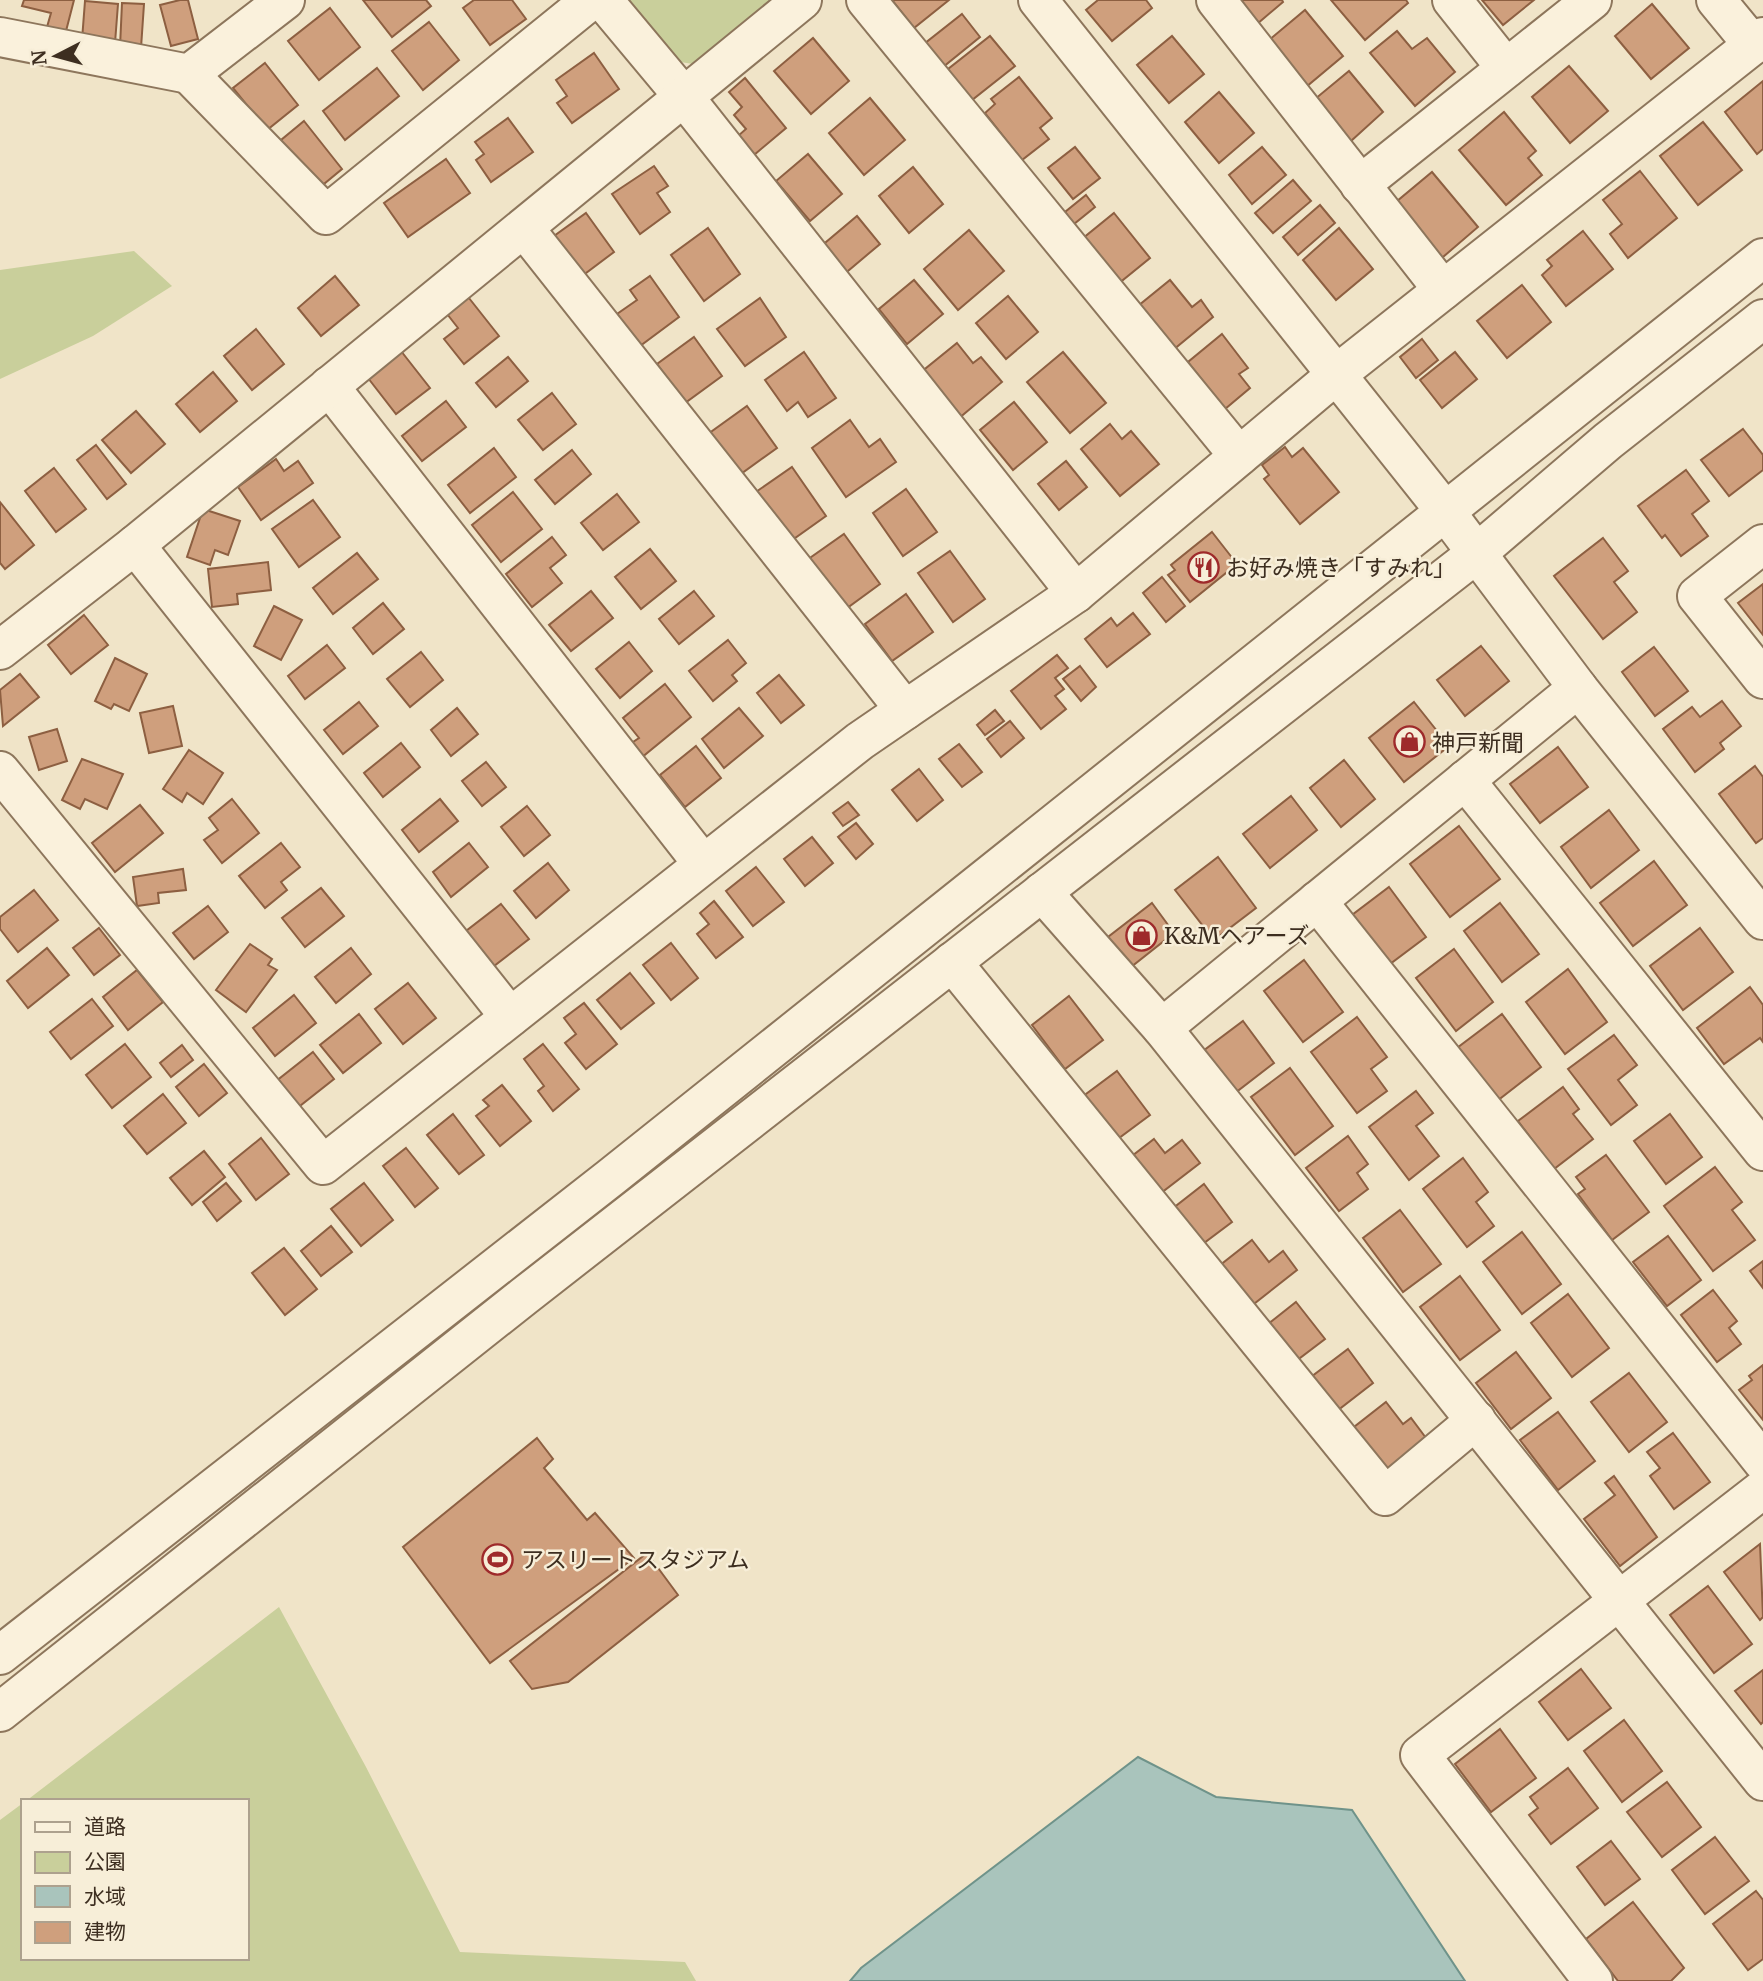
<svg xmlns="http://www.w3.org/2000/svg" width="1763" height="1981" viewBox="0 0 1763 1981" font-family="Merriweather,'Noto Sans JP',serif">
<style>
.green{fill:#c9cf9b}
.water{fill:#a9c4bc;stroke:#6f938a;stroke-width:2}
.building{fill:#cf9f7d;stroke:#8d5f41;stroke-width:2}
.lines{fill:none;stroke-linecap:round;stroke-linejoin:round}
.minor-casing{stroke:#8d765c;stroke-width:42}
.minor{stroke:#faf1dc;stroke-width:38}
.labels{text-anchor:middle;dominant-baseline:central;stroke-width:5;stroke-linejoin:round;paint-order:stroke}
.poi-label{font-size:23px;fill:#3d2e20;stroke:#f7eed8;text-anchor:start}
</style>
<rect width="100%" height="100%" fill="#f0e4c8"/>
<g class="green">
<polygon points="620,0 771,0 693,64 668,60"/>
<polygon points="134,251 172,286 93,336 0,379 0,270"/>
<polygon points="279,1607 366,1767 460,1952 685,1962 696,1981 0,1981 0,1820 23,1803 23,1958 247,1958 247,1801 26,1801"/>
</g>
<polygon class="water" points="1138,1757 1216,1797 1352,1810 1465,1981 850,1981 861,1968"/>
<g class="building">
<polygon points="24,0 74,0 66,31 47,27 51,13 22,6"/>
<polygon points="180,0 188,0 198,39 171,46 160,5"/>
<polygon points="363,0 426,0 431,6 392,37"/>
<polygon points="474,0 512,0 526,19 490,45 463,8"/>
<polygon points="881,0 949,0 914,28 892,0 885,5"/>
<polygon points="1098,0 1146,0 1152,8 1112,41 1086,10"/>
<polygon points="1237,0 1282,0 1283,2 1257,24"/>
<polygon points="1331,0 1406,0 1408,3 1365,40"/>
<polygon points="1482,0 1534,0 1503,25"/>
<polygon points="85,1 118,4 115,43 82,40"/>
<polygon points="122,3 144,4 141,48 120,47"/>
<polygon points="1652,4 1689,48 1651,79 1615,36"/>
<polygon points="330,8 360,47 319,80 288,41"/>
<polygon points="1305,10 1343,56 1300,92 1262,46"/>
<polygon points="962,14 980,37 943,67 924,44"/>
<polygon points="429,22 459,60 423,90 392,51"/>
<polygon points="1397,31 1412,49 1427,38 1455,72 1415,106 1370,53"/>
<polygon points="990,36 1015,66 967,104 943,73"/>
<polygon points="1172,36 1204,74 1169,103 1137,65"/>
<polygon points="813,38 849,81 811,114 774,71"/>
<polygon points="594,53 619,89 572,123 557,103 567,96 556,80"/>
<polygon points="265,63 298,105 267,130 233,88"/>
<polygon points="1569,66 1608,111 1570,143 1532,97"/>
<polygon points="377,68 399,96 345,140 323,111"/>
<polygon points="1349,71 1383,112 1351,141 1315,99"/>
<polygon points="1019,77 1052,118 1040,128 1049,139 1022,160 985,113 995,104 991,99"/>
<polygon points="745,78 786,128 754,155 738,136 746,129 734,115 742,107 729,92"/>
<polygon points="1763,81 1763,149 1757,154 1725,112"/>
<polygon points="1219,92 1254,133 1219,163 1185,122"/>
<polygon points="870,98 905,140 864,175 829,133"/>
<polygon points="1504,112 1536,151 1528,158 1542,175 1506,205 1459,150"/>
<polygon points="508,118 533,152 491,182 476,160 484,154 475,142"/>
<polygon points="304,121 342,169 313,193 275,145"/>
<polygon points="1703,122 1742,170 1698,205 1660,156"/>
<polygon points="1075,147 1100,178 1073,199 1048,168"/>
<polygon points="1262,147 1286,175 1252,204 1229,175"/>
<polygon points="808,154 842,194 810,221 776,181"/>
<polygon points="446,159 470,193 408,237 384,203"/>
<polygon points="654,166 668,186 657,193 670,212 640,234 612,194"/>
<polygon points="913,167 943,204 909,233 879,196"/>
<polygon points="1640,171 1677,218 1628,258 1610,234 1622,224 1603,200"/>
<polygon points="1432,172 1478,227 1436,263 1390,207"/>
<polygon points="1293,180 1311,201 1273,233 1255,213"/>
<polygon points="1086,195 1095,207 1074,224 1065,212"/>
<polygon points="1320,205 1335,223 1298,255 1283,237"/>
<polygon points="586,213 614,252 582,276 554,236"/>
<polygon points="1114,213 1150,258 1118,284 1082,239"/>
<polygon points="857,216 880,244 842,276 819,248"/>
<polygon points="708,228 740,274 704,301 671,255"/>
<polygon points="1339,228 1373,269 1336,300 1303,260"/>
<polygon points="969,230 1004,271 958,310 924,269"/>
<polygon points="1583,231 1613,269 1566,306 1542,275 1552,266 1547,260"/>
<polygon points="335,276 359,305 321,336 298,308"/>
<polygon points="650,276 679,317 640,346 617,314 637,300 630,290"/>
<polygon points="914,280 943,314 907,344 879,309"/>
<polygon points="1170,280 1192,307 1201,300 1213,317 1173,350 1138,306"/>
<polygon points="1522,285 1551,322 1507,358 1477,321"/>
<polygon points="465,293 499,336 464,364 444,339 458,328 444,310"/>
<polygon points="1008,296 1038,332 1006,359 976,323"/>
<polygon points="760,298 786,337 745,366 717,329"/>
<polygon points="256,329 284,364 252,390 224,356"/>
<polygon points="1222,334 1248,368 1239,374 1250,388 1225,409 1188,362"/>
<polygon points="694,337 722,376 685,403 657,364"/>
<polygon points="1422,339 1438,360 1416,378 1400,357"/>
<polygon points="957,343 973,363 981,357 1002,382 958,419 920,373"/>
<polygon points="401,351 430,388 396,414 368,378"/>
<polygon points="804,352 836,398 808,417 798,402 787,411 765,380"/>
<polygon points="1063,352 1106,403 1070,433 1027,382"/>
<polygon points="1455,352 1477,379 1442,408 1420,380"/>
<polygon points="508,357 528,381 496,407 476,383"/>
<polygon points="213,372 237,401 200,432 176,404"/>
<polygon points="552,393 576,424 543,450 518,420"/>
<polygon points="446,401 466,427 422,461 402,436"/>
<polygon points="1014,402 1047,442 1013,470 980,430"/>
<polygon points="747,406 777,448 738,476 708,434"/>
<polygon points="136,411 165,444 131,473 102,440"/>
<polygon points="850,420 869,447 880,439 896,462 846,497 812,448"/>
<polygon points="1110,424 1122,439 1131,431 1159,464 1120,496 1081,449"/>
<polygon points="1743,429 1763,455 1763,470 1729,496 1701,460"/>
<polygon points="96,445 126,484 107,499 77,460"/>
<polygon points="1285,447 1292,457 1303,448 1339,492 1300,524 1264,479 1269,475 1262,465"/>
<polygon points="494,448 516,477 470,513 448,485"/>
<polygon points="572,450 591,474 555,504 535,480"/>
<polygon points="276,459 284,471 298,461 313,483 261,520 238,487"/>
<polygon points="1066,461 1087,487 1059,510 1038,484"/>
<polygon points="792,467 826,516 788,543 753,494"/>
<polygon points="54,468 86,509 56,532 25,491"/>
<polygon points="1686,470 1709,501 1692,514 1708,536 1681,556 1665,535 1662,538 1638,506"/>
<polygon points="906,489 937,532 903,556 873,513"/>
<polygon points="513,492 542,529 501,562 472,525"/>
<polygon points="617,494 639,522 603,550 581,523"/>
<polygon points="313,500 340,537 299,567 272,529"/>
<polygon points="0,502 34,545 5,569 0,563"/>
<polygon points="203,509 240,521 228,555 215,550 210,565 187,557"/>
<polygon points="1212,532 1237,564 1190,602 1168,575 1175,570 1171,565"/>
<polygon points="844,534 880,584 843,611 807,560"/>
<polygon points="552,537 566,555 550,568 562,583 532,607 506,574"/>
<polygon points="1603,538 1628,571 1614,582 1637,612 1603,639 1554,576"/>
<polygon points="650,549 676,581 641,609 615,577"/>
<polygon points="950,551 985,599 953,622 918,573"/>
<polygon points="357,553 378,579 333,614 313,588"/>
<polygon points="268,562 271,590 237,594 238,604 212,607 208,569"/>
<polygon points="1162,577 1185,606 1166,622 1143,593"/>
<polygon points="1763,584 1763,635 1738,603"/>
<polygon points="591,591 613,618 571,651 549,625"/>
<polygon points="694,591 714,616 679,644 659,619"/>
<polygon points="906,594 933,632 892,661 865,624"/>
<polygon points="383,603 404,629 373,654 353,628"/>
<polygon points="274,606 302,620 281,660 254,646"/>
<polygon points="1133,613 1150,634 1107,667 1085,639 1111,618 1117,626"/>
<polygon points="84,615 108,645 71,674 48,645"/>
<polygon points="728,640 746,663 732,675 737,681 713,701 689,671"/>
<polygon points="629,642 652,671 620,698 596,669"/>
<polygon points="327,645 345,668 305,699 288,676"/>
<polygon points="1481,646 1509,681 1465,716 1437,680"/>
<polygon points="1654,647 1688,691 1655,716 1622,672"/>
<polygon points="421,652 443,680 410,707 387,679"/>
<polygon points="1057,655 1068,668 1055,678 1064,689 1055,696 1066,709 1041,729 1011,691"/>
<polygon points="115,658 147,674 129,711 114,704 111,709 95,701"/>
<polygon points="1080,666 1096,687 1081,701 1063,679"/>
<polygon points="20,674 39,697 3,726 0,690"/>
<polygon points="779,675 804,705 781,723 757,693"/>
<polygon points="665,684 691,717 641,758 630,744 639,738 623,718"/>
<polygon points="1722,701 1741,726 1720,743 1724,749 1695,772 1663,729 1692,707 1700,717"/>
<polygon points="359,702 378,726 343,754 324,730"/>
<polygon points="1414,702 1449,746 1404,782 1369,738"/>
<polygon points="173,706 182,746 149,753 140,713"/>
<polygon points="457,708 478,734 451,756 431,730"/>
<polygon points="739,708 763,736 724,768 702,739"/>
<polygon points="995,710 1004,721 985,735 977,725"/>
<polygon points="1010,721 1024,738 1001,757 987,739"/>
<polygon points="57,729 67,761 39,770 29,737"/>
<polygon points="401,743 420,767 383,797 364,773"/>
<polygon points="959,744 982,772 962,787 939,759"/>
<polygon points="696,746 721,778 685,807 660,775"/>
<polygon points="1558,747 1588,787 1540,823 1510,784"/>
<polygon points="189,750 223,773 203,804 187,793 182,802 163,789"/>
<polygon points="82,759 123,774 107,809 85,799 80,809 62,800"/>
<polygon points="1344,760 1375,799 1341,827 1310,788"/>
<polygon points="486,762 506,787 482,806 462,781"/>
<polygon points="1755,766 1763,777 1763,838 1756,843 1719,794"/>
<polygon points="919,769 943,800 917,821 892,790"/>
<polygon points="1291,796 1317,830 1270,868 1243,834"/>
<polygon points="232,799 259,833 222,863 204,840 218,830 209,818"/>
<polygon points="440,799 458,821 419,852 402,830"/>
<polygon points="848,802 859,815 843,826 833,813"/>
<polygon points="140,805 163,833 115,872 92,843"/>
<polygon points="527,806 550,835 524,856 501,827"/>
<polygon points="1609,810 1639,850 1591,888 1561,847"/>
<polygon points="856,823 873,844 856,859 838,837"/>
<polygon points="1459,826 1500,879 1450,917 1410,864"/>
<polygon points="812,837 833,863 805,886 784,859"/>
<polygon points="281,843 300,867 281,882 287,890 265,908 239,876"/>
<polygon points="469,843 488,867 451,897 433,872"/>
<polygon points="1218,857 1256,908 1214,940 1175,890"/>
<polygon points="1654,861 1687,905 1633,946 1600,903"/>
<polygon points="548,863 569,890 536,918 514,891"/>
<polygon points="756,867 784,902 753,926 726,891"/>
<polygon points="183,869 186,890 158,893 159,903 137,906 133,877"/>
<polygon points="1389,887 1426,937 1390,964 1352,915"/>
<polygon points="321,888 344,916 305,947 282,918"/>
<polygon points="34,890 58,920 18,952 0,929 0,917"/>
<polygon points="714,901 743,937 716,958 697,934 709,924 700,913"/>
<polygon points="1152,903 1174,933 1131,967 1108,937"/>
<polygon points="1500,903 1539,954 1502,982 1464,931"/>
<polygon points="501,904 529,939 494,966 466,931"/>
<polygon points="208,906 228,932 194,959 173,933"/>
<polygon points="99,928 120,955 94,975 73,948"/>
<polygon points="1700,928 1733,972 1683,1010 1650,966"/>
<polygon points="671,943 698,978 671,1000 643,965"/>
<polygon points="250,944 272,959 268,965 277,970 246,1012 216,990"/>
<polygon points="47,948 69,975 28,1008 7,981"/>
<polygon points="351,948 371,974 336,1003 315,977"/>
<polygon points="1454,949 1493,1002 1456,1031 1416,978"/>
<polygon points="1304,960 1343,1012 1303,1042 1264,991"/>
<polygon points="1568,969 1607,1022 1565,1054 1526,1002"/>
<polygon points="137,970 163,1002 128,1030 103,997"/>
<polygon points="630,973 654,1003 621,1029 597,1000"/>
<polygon points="408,983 436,1018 403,1044 375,1009"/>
<polygon points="1750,987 1763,1005 1763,1042 1760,1038 1724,1064 1697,1028"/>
<polygon points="294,995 316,1023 275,1056 253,1028"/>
<polygon points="1069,996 1103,1040 1065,1069 1032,1025"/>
<polygon points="92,999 113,1026 71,1059 50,1032"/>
<polygon points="584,1003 617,1044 586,1069 565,1043 576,1034 564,1018"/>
<polygon points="359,1014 381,1043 343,1073 320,1045"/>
<polygon points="1502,1014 1541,1067 1497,1101 1457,1048"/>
<polygon points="1357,1017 1387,1057 1371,1069 1387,1091 1357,1113 1311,1052"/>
<polygon points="1243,1021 1274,1063 1235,1093 1203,1051"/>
<polygon points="1614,1035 1637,1065 1618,1080 1637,1105 1611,1125 1568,1069"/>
<polygon points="125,1044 151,1077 112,1108 86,1075"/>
<polygon points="543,1044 579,1089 553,1111 538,1091 544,1086 524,1059"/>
<polygon points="182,1045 193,1060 171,1077 160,1063"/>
<polygon points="313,1052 334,1079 296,1109 275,1082"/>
<polygon points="204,1064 227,1093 199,1116 176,1087"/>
<polygon points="1290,1068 1333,1126 1295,1155 1251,1097"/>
<polygon points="1117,1071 1150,1115 1115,1141 1082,1097"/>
<polygon points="502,1085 531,1121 500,1146 476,1116 489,1106 483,1100"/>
<polygon points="1563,1087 1579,1109 1573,1114 1593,1139 1554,1169 1518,1121"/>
<polygon points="1416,1091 1433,1113 1416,1126 1439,1156 1409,1180 1369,1127"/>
<polygon points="163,1094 186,1123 147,1154 124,1126"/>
<polygon points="453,1114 484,1155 459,1174 427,1135"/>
<polygon points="1670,1114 1702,1157 1666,1184 1634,1141"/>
<polygon points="1348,1136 1368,1164 1357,1173 1368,1189 1339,1211 1306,1168"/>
<polygon points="261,1138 289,1174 256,1200 229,1164"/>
<polygon points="1154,1139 1165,1153 1182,1140 1200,1163 1161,1193 1132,1156"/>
<polygon points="406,1148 438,1188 415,1207 383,1166"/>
<polygon points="204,1151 225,1177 192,1205 170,1178"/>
<polygon points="1606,1155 1649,1212 1612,1240 1578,1194 1585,1189 1576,1177"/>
<polygon points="1463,1158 1488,1192 1476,1202 1494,1226 1467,1247 1423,1189"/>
<polygon points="1715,1167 1742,1202 1732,1210 1755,1240 1713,1271 1664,1206"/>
<polygon points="226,1183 241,1201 217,1221 203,1202"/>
<polygon points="364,1183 393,1220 361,1246 331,1209"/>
<polygon points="1204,1184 1232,1222 1200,1246 1172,1209"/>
<polygon points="1400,1210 1441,1264 1403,1292 1363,1238"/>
<polygon points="331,1226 352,1252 321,1276 301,1251"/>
<polygon points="1522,1232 1561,1284 1522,1314 1483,1262"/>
<polygon points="1668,1236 1701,1280 1667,1306 1633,1262"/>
<polygon points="1252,1240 1269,1262 1283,1251 1297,1270 1250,1307 1219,1266"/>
<polygon points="284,1248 317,1289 285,1315 252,1273"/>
<polygon points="1763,1261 1763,1288 1750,1271"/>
<polygon points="1460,1276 1500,1330 1460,1360 1420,1307"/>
<polygon points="1713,1290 1737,1321 1729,1328 1741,1344 1717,1362 1681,1315"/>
<polygon points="1568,1294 1609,1348 1572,1377 1531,1323"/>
<polygon points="1296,1302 1325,1339 1296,1361 1268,1324"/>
<polygon points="1348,1349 1373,1383 1333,1414 1307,1380"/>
<polygon points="1516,1352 1551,1398 1511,1429 1476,1383"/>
<polygon points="1763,1365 1763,1420 1739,1390 1752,1380 1749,1376"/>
<polygon points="1629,1373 1667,1422 1629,1452 1591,1402"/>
<polygon points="1386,1402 1403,1424 1411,1418 1426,1438 1387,1469 1354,1427"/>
<polygon points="1558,1412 1595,1461 1558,1490 1520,1440"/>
<polygon points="1673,1433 1710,1482 1674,1509 1650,1476 1660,1468 1647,1452"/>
<polygon points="537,1438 553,1459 544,1468 587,1520 595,1513 634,1558 490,1663 403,1547"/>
<polygon points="1614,1476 1657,1537 1620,1566 1584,1519 1615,1495 1605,1483"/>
<polygon points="1760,1544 1763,1617 1760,1620 1724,1572"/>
<polygon points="647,1553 678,1595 568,1682 532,1689 510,1661"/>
<polygon points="1708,1586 1752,1644 1714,1673 1670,1615"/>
<polygon points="1581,1669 1611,1708 1568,1740 1539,1702"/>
<polygon points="1763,1670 1763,1722 1761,1724 1735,1691"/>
<polygon points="1624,1720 1662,1771 1622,1802 1584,1751"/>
<polygon points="1500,1729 1536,1778 1491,1812 1455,1764"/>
<polygon points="1568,1768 1598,1808 1551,1844 1529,1815 1538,1808 1530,1797"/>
<polygon points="1667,1782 1701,1827 1662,1857 1627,1812"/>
<polygon points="1715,1837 1749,1881 1705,1914 1672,1870"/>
<polygon points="1611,1841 1640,1879 1605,1905 1577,1867"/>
<polygon points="1756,1891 1763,1900 1763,1959 1748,1970 1713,1924"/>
<polygon points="1633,1902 1684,1968 1671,1981 1618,1981 1586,1939"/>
</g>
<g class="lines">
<defs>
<g id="minor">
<polyline points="603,0 684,97 1076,593"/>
<polyline points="866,0 1239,456"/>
<polyline points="1038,0 1445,511 1578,688 1763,920"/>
<polyline points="1216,0 1443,290"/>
<polyline points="1452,0 1506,68"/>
<polyline points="1716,0 1753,45"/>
<polyline points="0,37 189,74 285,0"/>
<polyline points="189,74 326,215 591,0"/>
<polyline points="1360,185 1592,0"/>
<polyline points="524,228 905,710"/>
<polyline points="329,386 703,864"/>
<polyline points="1763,544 1697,596 1763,679"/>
<polyline points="135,545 510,1017"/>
<polyline points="0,650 135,545 802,0"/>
<polyline points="1578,688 1162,1028 1763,1781"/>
<polyline points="0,771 323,1165 860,741 1076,593 1337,374 1763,37"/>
<polyline points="1465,780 1763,1151"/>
<polyline points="1042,892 1162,1028"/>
<polyline points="1317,901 1763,1462"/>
<polyline points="952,962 1385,1496 1476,1420"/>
<polyline points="0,1655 610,1178 1763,258"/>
<polyline points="0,1712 523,1297 1477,553 1608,441 1763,319"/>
<polyline points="1593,1981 1420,1755 1763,1489"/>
</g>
</defs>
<use href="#minor" class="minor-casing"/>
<use href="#minor" class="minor"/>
</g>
<defs>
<symbol id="restaurant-ring" viewBox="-11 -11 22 22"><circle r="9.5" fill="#f7eed8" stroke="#9e2a2b" stroke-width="1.5"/><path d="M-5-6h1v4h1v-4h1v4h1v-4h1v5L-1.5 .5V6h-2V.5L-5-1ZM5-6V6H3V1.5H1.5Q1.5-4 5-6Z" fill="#9e2a2b"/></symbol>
<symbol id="shop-ring" viewBox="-11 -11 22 22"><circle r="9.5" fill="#f7eed8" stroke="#9e2a2b" stroke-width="1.5"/><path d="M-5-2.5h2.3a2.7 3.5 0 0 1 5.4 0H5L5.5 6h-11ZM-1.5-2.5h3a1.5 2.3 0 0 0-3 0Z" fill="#9e2a2b"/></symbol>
<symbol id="stadium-ring" viewBox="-11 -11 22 22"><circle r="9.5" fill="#f7eed8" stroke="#9e2a2b" stroke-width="1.5"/><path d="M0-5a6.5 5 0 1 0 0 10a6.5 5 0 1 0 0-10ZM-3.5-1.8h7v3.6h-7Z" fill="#9e2a2b"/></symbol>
</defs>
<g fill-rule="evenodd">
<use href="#restaurant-ring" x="1186" y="550" width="35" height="35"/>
<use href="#shop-ring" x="1392" y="724" width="35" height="35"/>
<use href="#shop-ring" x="1124" y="918" width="35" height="35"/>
<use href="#stadium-ring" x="480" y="1542" width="35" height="35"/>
</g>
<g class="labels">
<g class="poi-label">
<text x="1226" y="567">お好み焼き「すみれ」</text>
<text x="1432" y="742">神戸新聞</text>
<text x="1164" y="935">K&amp;Mヘアーズ</text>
<text x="521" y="1559">アスリートスタジアム</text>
</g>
</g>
<rect x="21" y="1799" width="228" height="161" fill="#f7eed8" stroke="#ada18e" stroke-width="2"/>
<rect x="35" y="1822" width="35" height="10" fill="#faf1dc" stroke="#ada18e" stroke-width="2"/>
<text x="84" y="1834" font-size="21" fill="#3d2e20">道路</text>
<rect x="35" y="1852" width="35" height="21" fill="#c9cf9b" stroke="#ada18e" stroke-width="2"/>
<text x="84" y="1869" font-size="21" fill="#3d2e20">公園</text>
<rect x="35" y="1886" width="35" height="21" fill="#a9c4bc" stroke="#ada18e" stroke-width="2"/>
<text x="84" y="1904" font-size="21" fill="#3d2e20">水域</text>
<rect x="35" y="1922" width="35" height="21" fill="#cf9f7d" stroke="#ada18e" stroke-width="2"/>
<text x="84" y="1939" font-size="21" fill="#3d2e20">建物</text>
<g transform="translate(56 56) rotate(264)" stroke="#f7eed8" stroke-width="5" paint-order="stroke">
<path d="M0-5L12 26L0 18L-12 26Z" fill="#3d2e20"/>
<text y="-10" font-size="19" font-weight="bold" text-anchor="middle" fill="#3d2e20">N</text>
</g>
</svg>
